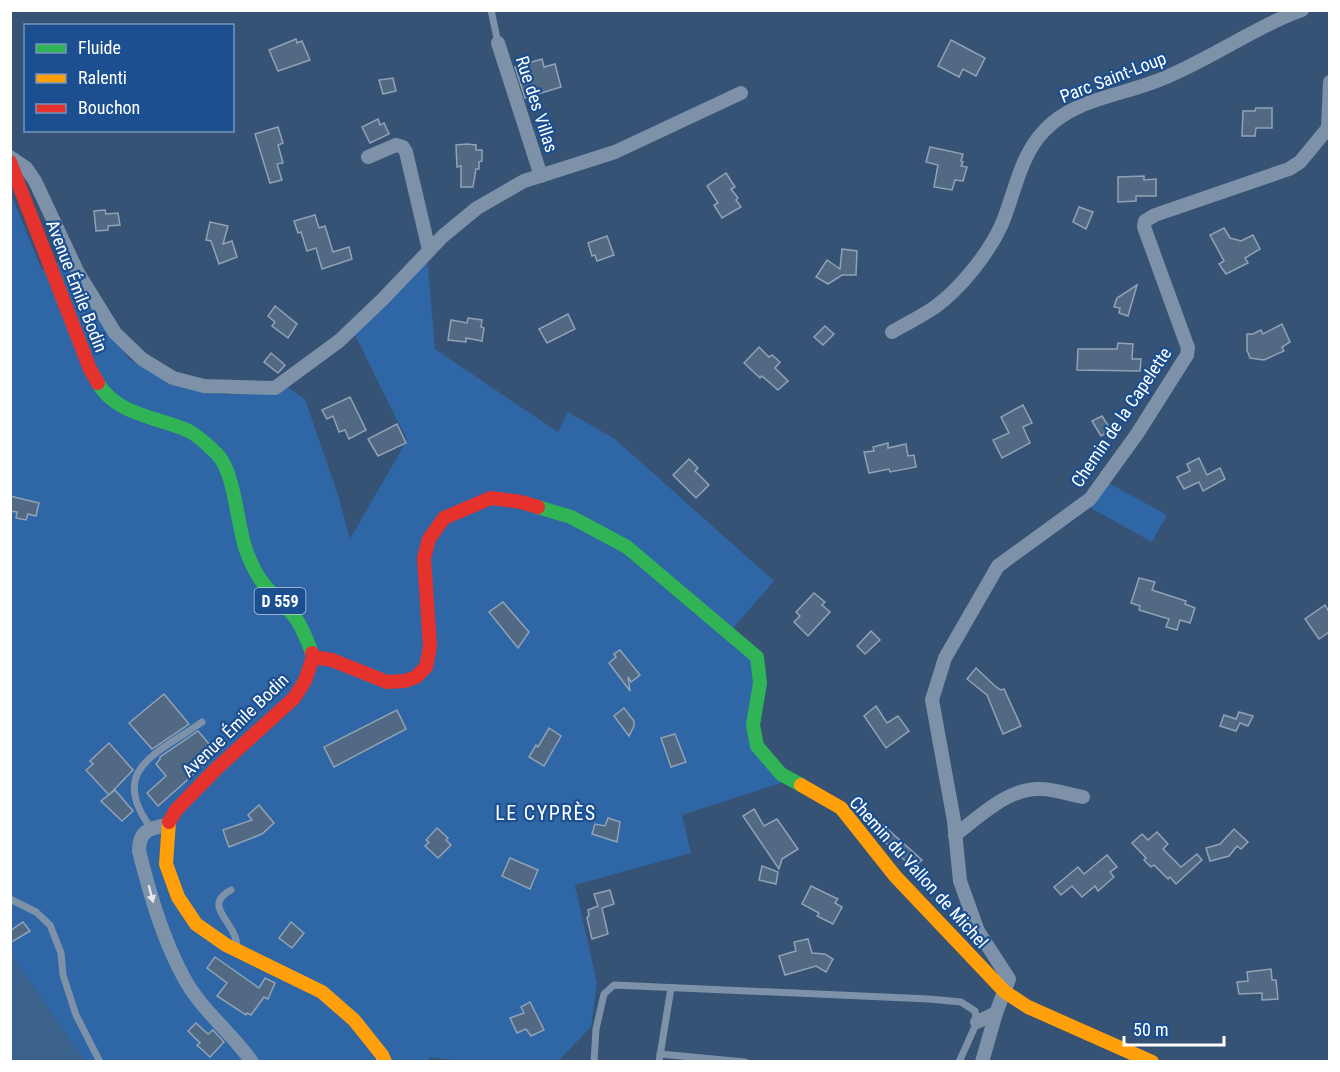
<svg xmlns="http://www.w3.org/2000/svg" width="1340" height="1072" viewBox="0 0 1340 1072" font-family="'Roboto Condensed',sans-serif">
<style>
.green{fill:#2f66a5}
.water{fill:#3b618d}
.building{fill:#526984;stroke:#92a2b6;stroke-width:1.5}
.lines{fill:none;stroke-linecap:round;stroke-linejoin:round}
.lane{stroke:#7d92a8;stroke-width:7}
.street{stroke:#7d92a8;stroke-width:14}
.fast{stroke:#30b455;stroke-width:14}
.slow{stroke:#ff9f0a;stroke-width:14}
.jam{stroke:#e5322d;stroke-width:14}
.oneway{fill:#e5e9ee}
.labels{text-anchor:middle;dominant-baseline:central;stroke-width:4.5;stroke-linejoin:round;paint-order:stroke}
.shield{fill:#1b4f8f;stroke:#bbcadd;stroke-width:1.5}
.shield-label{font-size:16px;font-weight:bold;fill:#fff}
.street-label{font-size:18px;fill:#fff;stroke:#1b4f8f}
.neighbourhood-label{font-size:20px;letter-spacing:1.5px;fill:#fff;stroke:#1b4f8f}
</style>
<rect width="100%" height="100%" fill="#365274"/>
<g class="green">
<polygon points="10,192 42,270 62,260 129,359 166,381 226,395 283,384 305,399 338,495 350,539 407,440 354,333 427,255 435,349 558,432 568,412 615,439 774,581 730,632 763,670 755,737 787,781 682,815 691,853 575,885 597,983 591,1027 558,1061 469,1062 429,1057 430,1061 11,1061"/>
<polygon points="1107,482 1167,515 1152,542 1089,507"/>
</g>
<polygon class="water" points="11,954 85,1061 11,1061"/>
<g class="building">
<polygon points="296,39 297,43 302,41 310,60 278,71 269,50"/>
<polygon points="951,40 985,58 976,76 963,69 959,77 938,66"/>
<polygon points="542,59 544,67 555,64 561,87 525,98 515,67"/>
<polygon points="393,78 396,91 383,94 379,80"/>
<polygon points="1256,108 1272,108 1272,128 1256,128 1255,136 1242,136 1243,111 1255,111"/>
<polygon points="378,119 380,125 384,123 389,134 370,143 362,127"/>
<polygon points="278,127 283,143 278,145 283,163 277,164 282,180 270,183 255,134"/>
<polygon points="467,144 476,145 476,150 482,150 482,161 479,162 479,169 476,169 473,187 461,187 461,166 457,167 456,145"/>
<polygon points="930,147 963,154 961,161 963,162 961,166 967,167 963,181 955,180 952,190 934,187 938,165 926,162"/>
<polygon points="726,173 735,187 731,189 738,198 736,200 741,207 722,218 714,205 718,203 707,186"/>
<polygon points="1144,176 1144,180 1156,179 1156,196 1136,196 1136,201 1118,202 1118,177"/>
<polygon points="1079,207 1093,212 1086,229 1073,222"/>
<polygon points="105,210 106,214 118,213 120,225 108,226 108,230 96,231 94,211"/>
<polygon points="315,215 319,228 325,226 333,252 349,247 352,259 322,269 316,248 307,251 301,232 298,233 294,221"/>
<polygon points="210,222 228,226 223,244 232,241 237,257 219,264 211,241 206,240"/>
<polygon points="1224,228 1230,238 1241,241 1253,235 1260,249 1245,258 1248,263 1226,274 1219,264 1224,261 1210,235"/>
<polygon points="607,236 614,255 597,261 595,255 592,256 588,243"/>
<polygon points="842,249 857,251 856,275 842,275 828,284 816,277 827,260 840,269"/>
<polygon points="1137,285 1128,316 1119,313 1120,308 1114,307 1117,298"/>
<polygon points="275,306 297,324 288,338 272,326 275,322 268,316"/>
<polygon points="568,314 575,329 547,343 539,329"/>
<polygon points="468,318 482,320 481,327 484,328 482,341 466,338 466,342 448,340 451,320 467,323"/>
<polygon points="1282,324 1290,342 1282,347 1284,351 1264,360 1250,358 1247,350 1247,334 1253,334 1261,330 1263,334"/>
<polygon points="825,326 834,334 823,345 814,337"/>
<polygon points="1118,343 1133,344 1132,359 1141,359 1140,371 1077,370 1078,349 1117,349"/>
<polygon points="759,347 769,357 772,355 780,362 775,368 788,381 778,390 762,376 760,378 744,363"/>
<polygon points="271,353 285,365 278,373 264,362"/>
<polygon points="350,397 366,430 349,439 345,430 339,432 333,416 327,419 322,410"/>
<polygon points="1023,405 1032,423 1023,427 1030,443 1002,458 993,440 1009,433 1001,417"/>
<polygon points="1102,416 1111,430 1101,436 1092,421"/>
<polygon points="397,424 406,443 378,456 368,439"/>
<polygon points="888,443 888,448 906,444 908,456 914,455 916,467 890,472 889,469 869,473 864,452 874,451 873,447"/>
<polygon points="1199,458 1207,475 1220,468 1225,479 1203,491 1199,482 1184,489 1177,477 1190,471 1187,464"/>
<polygon points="689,459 698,468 695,471 709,485 696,498 673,475"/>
<polygon points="10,496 39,503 36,516 28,514 26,520 16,518 17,512 10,511"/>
<polygon points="1139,578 1155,582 1152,590 1186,601 1185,604 1195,608 1190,623 1180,620 1177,630 1166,627 1169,619 1139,610 1140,606 1131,603"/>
<polygon points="814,593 825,602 822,605 830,612 808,636 794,622 800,616 796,612"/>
<polygon points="503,602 529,632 518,648 489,612"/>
<polygon points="1325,605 1329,612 1329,632 1319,639 1305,619"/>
<polygon points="871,631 880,640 865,654 857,646"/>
<polygon points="620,650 640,675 631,682 628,677 630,691 609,663 616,657 614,654"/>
<polygon points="976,668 995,686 1001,690 1004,689 1021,726 1003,734 987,695 967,679"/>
<polygon points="164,694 189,724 152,749 129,723"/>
<polygon points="876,706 887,723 898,716 909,731 886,748 864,716"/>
<polygon points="624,708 634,721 634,726 629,736 614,716"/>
<polygon points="397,710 406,729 334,767 324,747"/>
<polygon points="1239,712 1253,716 1248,726 1240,723 1236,731 1220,726 1224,715 1236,719"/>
<polygon points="549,728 561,736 544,766 529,757 536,745 538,747"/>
<polygon points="198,731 216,752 184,783 158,806 147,793 166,776 156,764 160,759 160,757"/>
<polygon points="675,734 686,762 671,767 661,738"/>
<polygon points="109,743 133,770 109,795 86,770 93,764 90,761"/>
<polygon points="115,790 133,811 122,821 101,801"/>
<polygon points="259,805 274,823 262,834 229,847 223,830 252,820 248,815"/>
<polygon points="754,809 764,826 777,819 798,849 782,859 779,869 743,816"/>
<polygon points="608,818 620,822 617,842 592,834 595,824 605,826"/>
<polygon points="883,825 922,860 913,868 876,834"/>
<polygon points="437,828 448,838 446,840 451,845 438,858 425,846 429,842 426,840"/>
<polygon points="1234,829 1248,842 1241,849 1237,846 1229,856 1210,861 1206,848 1220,844"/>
<polygon points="1157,832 1168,844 1163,849 1181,867 1197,854 1202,860 1176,884 1170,877 1168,879 1154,865 1151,867 1144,860 1146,858 1132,843 1142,834 1148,840"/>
<polygon points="1107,855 1117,867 1110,872 1114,877 1098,891 1095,886 1082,897 1072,886 1061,895 1054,887 1078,867 1084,874"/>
<polygon points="510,858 538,870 530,889 502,876"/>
<polygon points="762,866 778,872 776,884 759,880"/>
<polygon points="811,886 838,899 835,903 842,907 833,924 817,916 819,913 802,904"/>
<polygon points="610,890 614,904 602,908 608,934 592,939 587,918 589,915 588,910 598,906 594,894"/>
<polygon points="23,922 30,931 10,943 10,931"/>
<polygon points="291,922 304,933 292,948 279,938"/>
<polygon points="808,939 812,953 825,954 833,959 826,972 816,966 785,975 779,956 796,951 794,942"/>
<polygon points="215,957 259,988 265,978 275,983 268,999 264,997 251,1015 247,1013 246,1015 217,996 227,983 207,968"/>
<polygon points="1271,969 1272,980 1276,980 1278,999 1262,1000 1262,993 1239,994 1237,982 1248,981 1247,972"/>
<polygon points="530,1002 544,1030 531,1036 526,1029 517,1033 510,1018 524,1013 521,1007"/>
<polygon points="196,1023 208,1034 213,1030 224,1042 210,1057 197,1045 200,1043 188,1031"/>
</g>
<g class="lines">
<g class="lane">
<polyline points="491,10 498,43"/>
<path d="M151 828C106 768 161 752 202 722"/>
<path d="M231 890C200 907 238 922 237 948"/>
<polyline points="10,899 36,912 50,925 61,953 63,975 76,1015 100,1062"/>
<polyline points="660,1054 745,1062"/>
<polyline points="594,1062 596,1029 604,994 614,985 929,999 961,1002 975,1011 977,1022 959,1062"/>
<polyline points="659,1062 671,988"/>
</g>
<g class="street">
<polyline points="498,43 541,176"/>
<polyline points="1330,82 1328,128 1330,132"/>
<polyline points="10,157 26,168 35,181 78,273 115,333 142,359 173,378 204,386 275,388 339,341 383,299 443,236 477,208 524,181 615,152 741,93"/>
<polyline points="368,157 396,145 403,147 406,152 429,250"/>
<path d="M892 332C906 324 922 316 935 307 960 289 988 254 1001 226 1015 194 1019 157 1044 131 1073 99 1120 96 1159 80 1208 61 1252 28 1302 10"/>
<path d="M168 825C150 828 139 830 139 851 150 894 162 937 183 976 200 1009 231 1032 252 1062"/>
<path d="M955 835C979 817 1009 787 1041 789 1055 789 1069 795 1083 797"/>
<polyline points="977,1022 996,1013"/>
<polyline points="982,1062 996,1013 1009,979 978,931 960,881 954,821 932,700 945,658 998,566 1090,499 1137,434 1187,355 1188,348 1144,227 1145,221 1155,215 1289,169 1300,162 1328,128"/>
</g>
<g class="fast">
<path d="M98 383C116 415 158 417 189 431 198 436 210 447 217 454 235 472 237 525 246 550 250 561 255 573 263 583 273 596 287 606 297 620 303 630 308 642 312 653"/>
<polyline points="538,507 571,517 627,547 757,657 760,683 753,725 757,746 781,774 801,785"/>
</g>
<g class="slow">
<polyline points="801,785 841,808 895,876 1005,992 1028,1007 1152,1062"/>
<polyline points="169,822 166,864 178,897 196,924 226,945 322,992 354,1020 382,1055 385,1062"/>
</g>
<g class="jam">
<polyline points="10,162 90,369 98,383"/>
<polyline points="313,657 332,660 387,682 405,681 416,677 426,667 430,647 424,558 429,539 444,518 491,498 521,502 538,507"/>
<polyline points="169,822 176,810 216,769 294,698 305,681 313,657 312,653"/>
</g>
</g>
<defs><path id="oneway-solid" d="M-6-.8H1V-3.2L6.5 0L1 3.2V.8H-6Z" transform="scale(1.5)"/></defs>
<use class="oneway" href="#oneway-solid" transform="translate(151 894) rotate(75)"/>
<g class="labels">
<rect class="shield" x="254.5" y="588" width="51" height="26" rx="4.5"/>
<g class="shield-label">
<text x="280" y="601">D 559</text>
</g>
<g class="street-label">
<text transform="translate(1113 77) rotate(-21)">Parc Saint-Loup</text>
<text transform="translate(537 104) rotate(72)">Rue des Villas</text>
<text transform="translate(77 286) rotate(69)">Avenue Émile Bodin</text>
<text transform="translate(1121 417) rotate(-56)">Chemin de la Capelette</text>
<text transform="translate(235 725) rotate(-44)">Avenue Émile Bodin</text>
<text transform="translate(919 872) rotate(48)">Chemin du Vallon de Michel</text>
</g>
<g class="neighbourhood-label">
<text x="546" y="813">LE CYPRÈS</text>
</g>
</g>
<rect width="1340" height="1072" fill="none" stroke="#ffffff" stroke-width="24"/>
<rect x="24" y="24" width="210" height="108" fill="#1b4f8f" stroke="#7695bc" stroke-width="1.5"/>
<rect x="36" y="44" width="30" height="9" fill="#30b455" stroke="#7695bc" stroke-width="1.5"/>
<text x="78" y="54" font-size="18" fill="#ffffff">Fluide</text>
<rect x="36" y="74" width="30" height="9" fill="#ff9f0a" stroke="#7695bc" stroke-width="1.5"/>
<text x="78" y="84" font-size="18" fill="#ffffff">Ralenti</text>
<rect x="36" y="104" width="30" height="9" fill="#e5322d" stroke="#7695bc" stroke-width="1.5"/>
<text x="78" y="114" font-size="18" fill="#ffffff">Bouchon</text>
<path d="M1124 1036v9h100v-9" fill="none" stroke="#ffffff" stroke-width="3"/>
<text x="1133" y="1036" font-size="18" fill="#ffffff" stroke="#1b4f8f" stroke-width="4.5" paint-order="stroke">50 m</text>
</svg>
